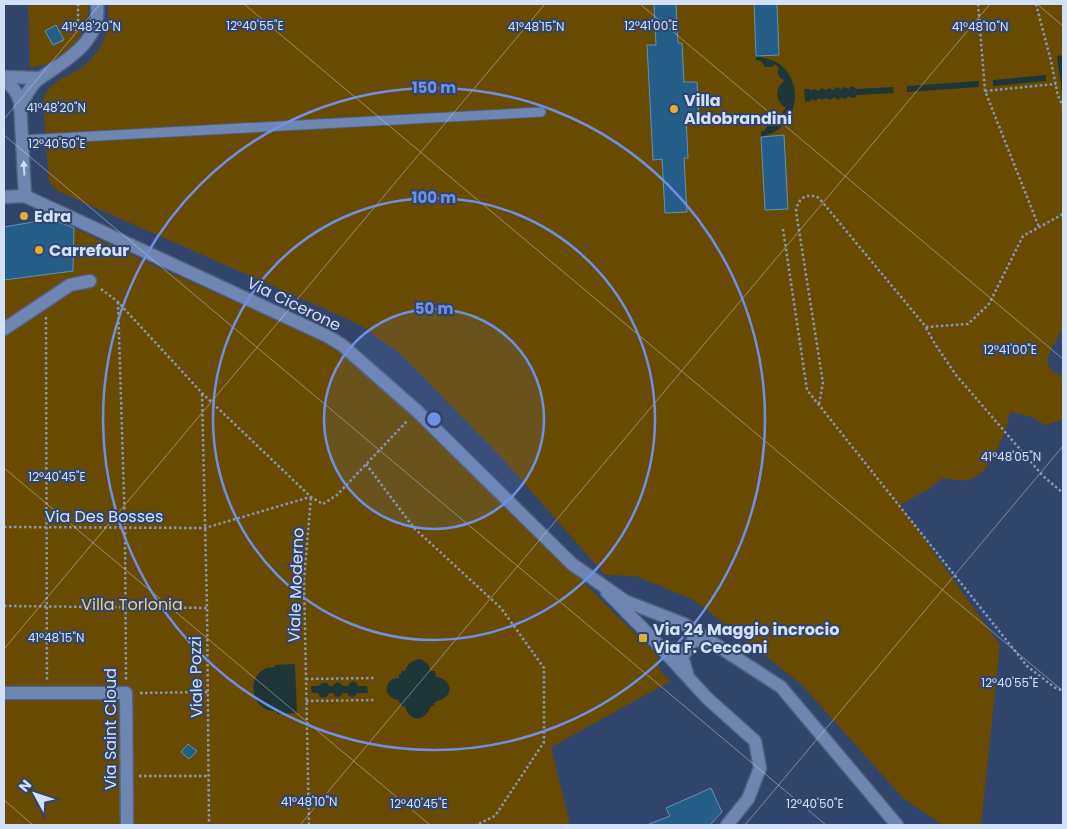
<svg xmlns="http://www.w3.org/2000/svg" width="1067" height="829" viewBox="0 0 1067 829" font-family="Poppins,sans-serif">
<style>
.green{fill:#684b00;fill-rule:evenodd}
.water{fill:#1e3638}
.building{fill:#255e88;stroke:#6591b5}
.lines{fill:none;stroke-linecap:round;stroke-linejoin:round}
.service-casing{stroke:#506182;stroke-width:11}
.pedestrian-casing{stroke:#506182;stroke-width:15}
.minor-casing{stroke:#506182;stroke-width:15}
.secondary-casing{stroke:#506182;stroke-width:15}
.path{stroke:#8797b7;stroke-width:2.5;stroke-dasharray:2.5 2.5;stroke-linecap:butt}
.service{stroke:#6f85b2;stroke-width:9}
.pedestrian{stroke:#6f85b2;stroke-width:12}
.minor{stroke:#6f85b2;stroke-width:12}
.secondary{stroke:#6f85b2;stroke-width:12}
.oneway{fill:#cedbf5}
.ticks{fill:none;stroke:#d3e0f9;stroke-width:1;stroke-opacity:0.45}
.ring{fill:none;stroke:#6f90e7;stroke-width:2.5}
.poi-dot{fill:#e3ae35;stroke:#31446c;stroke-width:2}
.labels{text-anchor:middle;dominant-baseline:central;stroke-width:4;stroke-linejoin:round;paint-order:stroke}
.poi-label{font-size:16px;font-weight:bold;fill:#d3e0f9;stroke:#31446c;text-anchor:start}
.street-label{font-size:16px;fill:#d3e0f9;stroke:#31446c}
.park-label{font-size:16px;fill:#f4cc7d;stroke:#31446c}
.ticks-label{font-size:12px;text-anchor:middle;fill:#d3e0f9;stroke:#31446c;stroke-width:4;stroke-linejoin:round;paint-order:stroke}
.centre{fill:#6f90e7;stroke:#31446c;stroke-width:2.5}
.ring-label{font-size:15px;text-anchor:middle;font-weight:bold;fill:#6f90e7;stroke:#31446c;stroke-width:4;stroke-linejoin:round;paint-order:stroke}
</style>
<rect width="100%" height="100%" fill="#31446c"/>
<g class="green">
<path d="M28 4H88C92 24 73 49 57 60 48 65 39 66 30 67Z"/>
<path d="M108 4H1063V329L1061 331 1049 354 1047 362C1050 370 1055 374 1063 377V418L1060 421 1045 425 1032 417 1010 412C1007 430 991 474 971 479 962 482 952 479 943 478L929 489 900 505 1000 645 981 825H943L904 799 801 684 694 600 636 576 605 575 501 457 399 353 363 327 336 314 60 192 54 188 49 181 43 103C45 82 68 77 84 66 89 62 101 48 103 42 108 30 108 16 108 4Z"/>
<path d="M74 228 157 267 268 316 337 347 420 421 657 655 660 671 671 681 551 747 570 825H4V282L5 280 73 271ZM405 671 436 678 434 703 431 706 399 700 389 682 394 678H399L401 674Z"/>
</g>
<g class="water">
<polygon points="1063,55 1063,93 1062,93 1057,56"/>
<path d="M756 56C766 58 775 60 782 66 802 85 798 116 776 131 771 134 766 135 761 137V132L765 130 768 124 773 122 779 125 782 121 781 114 786 108C775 101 774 89 785 80 779 78 776 74 779 68L775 64 772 67H765L761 61 756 60Z"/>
<polygon points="1046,75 1046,81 993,86 993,80"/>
<polygon points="979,81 979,87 907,92 907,86"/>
<polygon points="852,86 857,89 893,87 894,93 857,95 854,98 852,98 849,96 845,99 841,97 838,100 834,97 830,100 826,98 822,100 818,98 816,101 811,99 811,101 805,102 804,89 810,89 811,91 814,89 818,91 822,88 826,90 829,88 833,90 837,87 841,89 845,87 849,89"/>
<path d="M420 659C426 662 430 664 430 671H435L436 677C454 679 454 699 436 701V703H434V706H431C426 722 409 723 405 706H401V703H399V700C382 698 383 679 399 678V674H401V671H405C408 663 412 660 420 659Z"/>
<path d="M295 664 297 713 277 714 276 711C252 713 244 676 267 668 270 667 272 668 275 667V665Z"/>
<path d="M353 681 356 682 358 686H367L368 693H357L356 695 353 697 349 696 347 693H343L341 696 338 697 335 696 333 693H329C327 697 325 699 320 697L318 693H312L311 686H319L322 683H327L329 686H333C336 681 340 682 343 686H348L350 683Z"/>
</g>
<g class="building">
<polygon points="654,4 676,4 678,43 682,43 684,82 697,82 699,118 686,118 688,158 684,158 687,212 665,213 662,159 653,160 647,45 656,45"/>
<polygon points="754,4 777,4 779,55 756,56"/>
<polygon points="56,25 64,40 53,45 45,31"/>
<polygon points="784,135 788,209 765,210 761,137"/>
<polygon points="53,220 74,228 73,271 4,280 4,227 39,221"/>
<polygon points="188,744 197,751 189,759 181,752"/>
<polygon points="711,788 722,812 710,825 649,825 649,824 670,816 666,808"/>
</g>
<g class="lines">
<defs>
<polyline id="service" points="22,140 541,112"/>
<g id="pedestrian">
<polyline points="4,329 70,285 90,281"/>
<polyline points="4,693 126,693 127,825"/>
</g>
<g id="minor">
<polyline points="607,592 653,639 707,698 755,741 760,768 748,799 727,825"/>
<polyline points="687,673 682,657 694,639 713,645"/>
</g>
<g id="secondary">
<polyline points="4,77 40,78"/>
<path d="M4 81C13 86 17 92 20 102L25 196"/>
<path d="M20 108C24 98 29 89 36 81 41 77 47 74 52 70 76 54 101 36 97 4"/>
<polyline points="4,197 25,196 327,336 342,345 417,411 572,564 625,601 684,624 781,687 897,825"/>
</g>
</defs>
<use href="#service" class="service-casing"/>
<use href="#pedestrian" class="pedestrian-casing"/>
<use href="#minor" class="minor-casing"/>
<use href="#secondary" class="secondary-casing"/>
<g class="path">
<polyline points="978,4 985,91 1039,227"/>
<polyline points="1036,4 1051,61 1058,96 1063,106"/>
<polyline points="76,31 78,24 78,4"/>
<polyline points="985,91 1056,84"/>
<polyline points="698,100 709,99"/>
<polyline points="783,229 807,390 1027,666 1054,687 1063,691"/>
<polyline points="101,289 118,302 202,393 311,497 323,504 337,495 408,420"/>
<polyline points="118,302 125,527 126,680"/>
<polyline points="46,317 47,681"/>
<polyline points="926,328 935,344 956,375 1043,476 1063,493"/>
<polyline points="202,394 207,608 209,825"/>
<path d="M819 404 823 383 796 211C798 198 807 192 819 198L926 327 968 324 989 304 1023 236 1063 214"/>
<polyline points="366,464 414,528 501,608 544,668 544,742 495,816 476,825"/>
<polyline points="4,527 205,528 310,497"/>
<polyline points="4,606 207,608"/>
<polyline points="306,679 376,678"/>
<polyline points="140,693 208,692"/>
<polyline points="306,701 376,700"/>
<polyline points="139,776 208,776"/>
<polyline points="309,825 304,580 311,497"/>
</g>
<use href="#service" class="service"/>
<use href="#pedestrian" class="pedestrian"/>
<use href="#minor" class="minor"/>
<use href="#secondary" class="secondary"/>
</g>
<defs><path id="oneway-solid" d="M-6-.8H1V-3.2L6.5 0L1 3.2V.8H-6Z" transform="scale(1.25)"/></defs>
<use class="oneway" href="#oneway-solid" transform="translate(24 168) rotate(-93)"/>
<path class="ticks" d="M244 4 1063 691M640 4 1063 359M1037 4 1063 26M4 119 100 4M4 135 826 825M4 468 430 825M4 649 545 4M4 800 33 825M300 825 990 4M745 825 1063 446"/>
<circle cx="434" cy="419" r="110" fill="#6f90e7" fill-opacity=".12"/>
<g class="ring">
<circle cx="434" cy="419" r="110"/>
<circle cx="434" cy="419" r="221"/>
<circle cx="434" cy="419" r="331"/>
</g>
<g class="poi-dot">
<circle cx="674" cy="109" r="5"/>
<circle cx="24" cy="216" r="5"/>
<circle cx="39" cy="250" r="5"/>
<rect x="638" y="633" width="10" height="10" rx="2.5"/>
</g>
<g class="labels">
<g class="poi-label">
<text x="684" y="100">Villa<tspan x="684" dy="18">Aldobrandini</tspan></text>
<text x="34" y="216">Edra</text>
<text x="49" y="250">Carrefour</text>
<text x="653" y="629">Via 24 Maggio incrocio<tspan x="653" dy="18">Via F. Cecconi</tspan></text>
</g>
<g class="street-label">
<text transform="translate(294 304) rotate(26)">Via Cicerone</text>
<text x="104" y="516">Via Des Bosses</text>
<text transform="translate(296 585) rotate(-88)">Viale Moderno</text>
<text transform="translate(196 677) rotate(-91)">Viale Pozzi</text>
<text transform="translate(110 729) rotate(-90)">Via Saint Cloud</text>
</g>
<g class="park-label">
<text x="132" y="604">Villa Torlonia</text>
</g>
</g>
<g class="ticks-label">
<text x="255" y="30">12°40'55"E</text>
<text x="651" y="30">12°41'00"E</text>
<text x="91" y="31">41°48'20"N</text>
<text x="536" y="31">41°48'15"N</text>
<text x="980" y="31">41°48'10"N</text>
<text x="56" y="112">41°48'20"N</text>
<text x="57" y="148">12°40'50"E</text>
<text x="1010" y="354">12°41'00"E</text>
<text x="1011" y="461">41°48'05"N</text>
<text x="57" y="481">12°40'45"E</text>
<text x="56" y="642">41°48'15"N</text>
<text x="1010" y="687">12°40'55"E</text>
<text x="309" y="806">41°48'10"N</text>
<text x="419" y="808">12°40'45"E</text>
<text x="815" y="808">12°40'50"E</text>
</g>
<circle cx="434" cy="419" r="8" class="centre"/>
<g class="ring-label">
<text x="434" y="93">150 m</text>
<text x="434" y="203">100 m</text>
<text x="434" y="314">50 m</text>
</g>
<rect width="1067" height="829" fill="none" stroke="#d3e0f9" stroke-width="10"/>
<g transform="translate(35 794) rotate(310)" stroke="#31446c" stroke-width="4" paint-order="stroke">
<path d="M0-4L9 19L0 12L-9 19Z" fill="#d3e0f9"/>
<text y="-8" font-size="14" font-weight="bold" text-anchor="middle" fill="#d3e0f9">N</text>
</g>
</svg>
